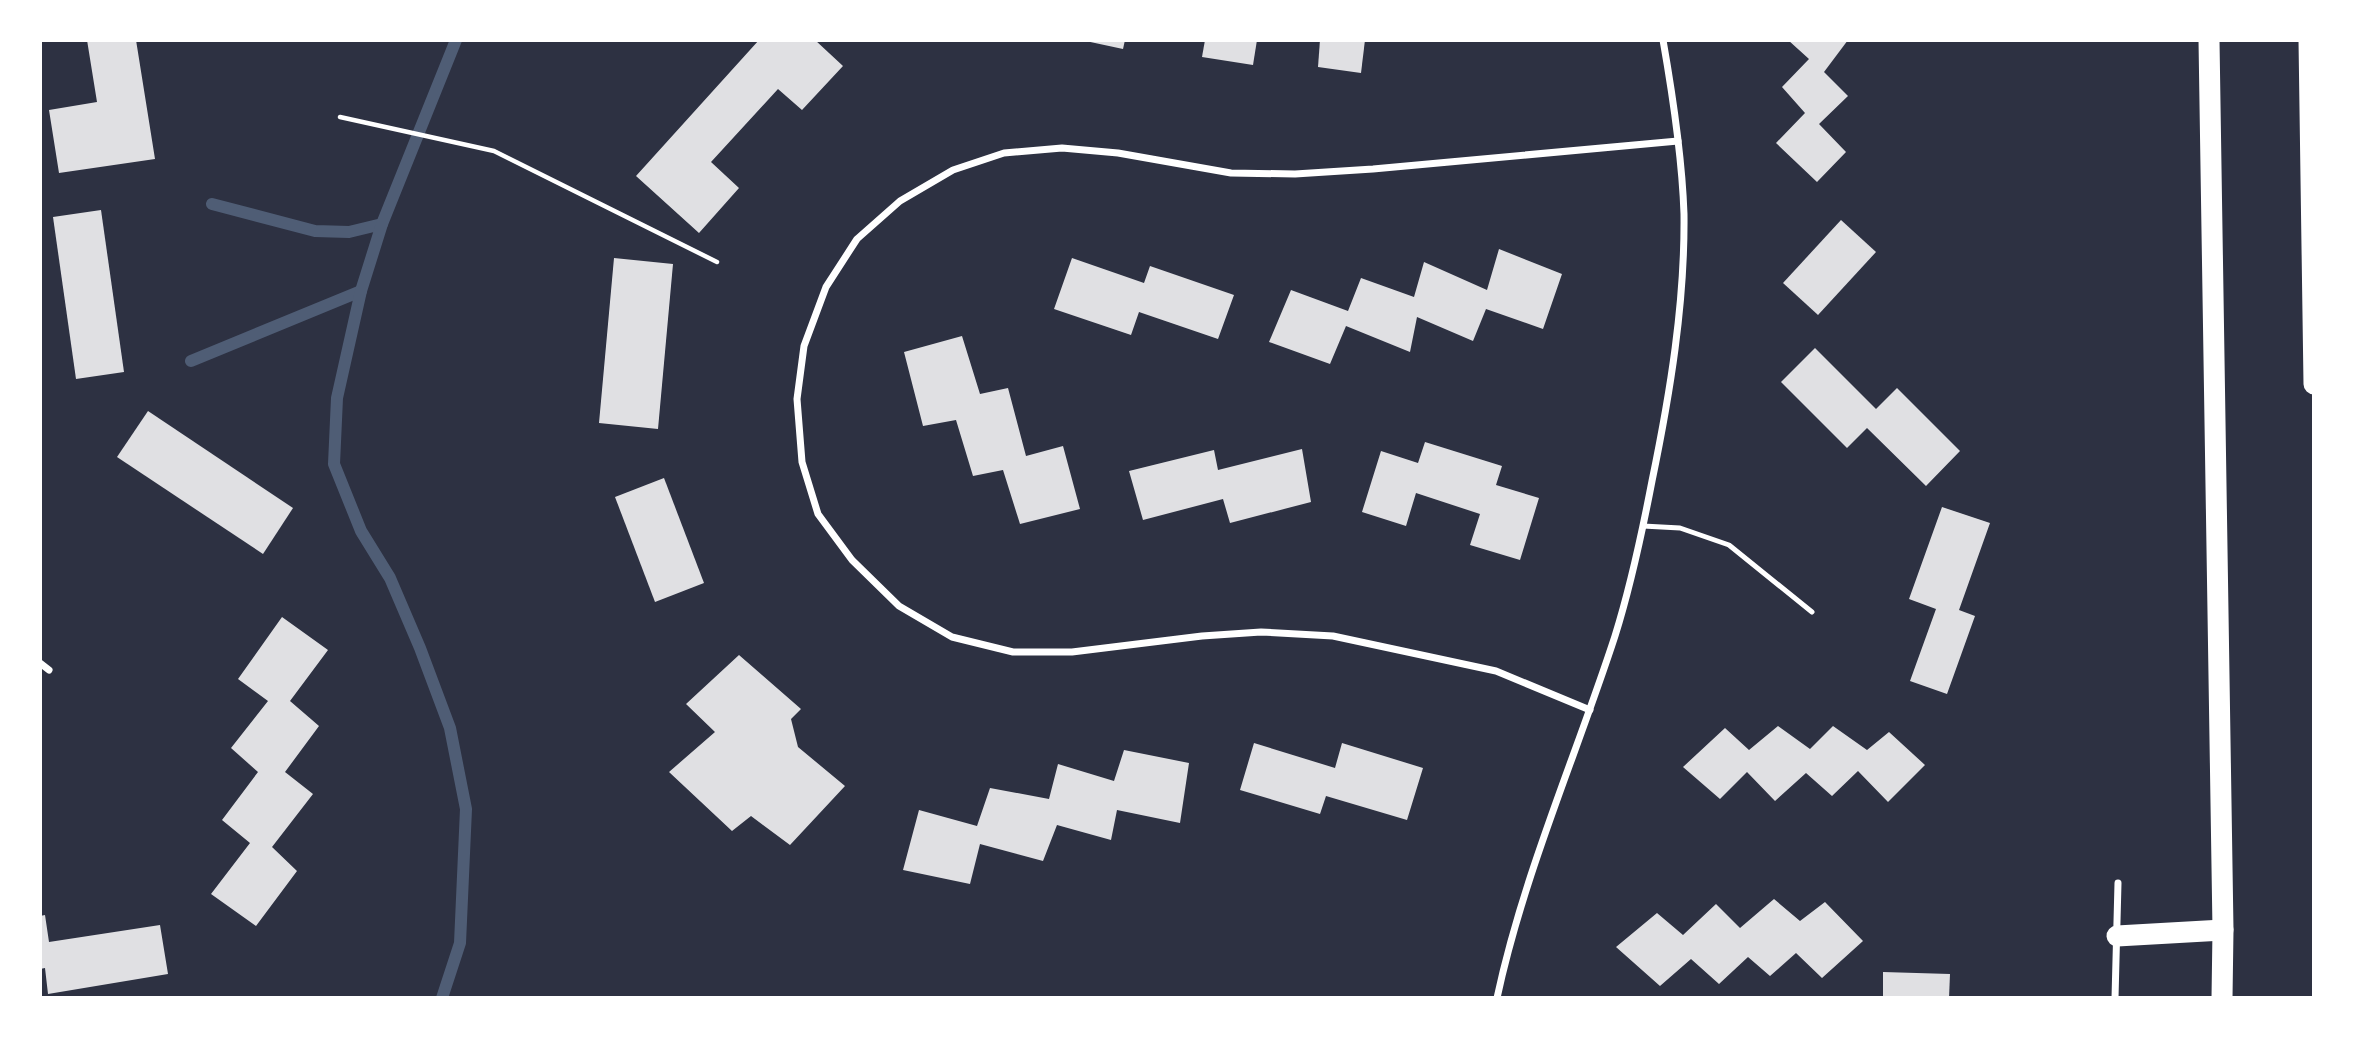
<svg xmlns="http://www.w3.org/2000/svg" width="2354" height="1038" viewBox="0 0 2354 1038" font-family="Lato,sans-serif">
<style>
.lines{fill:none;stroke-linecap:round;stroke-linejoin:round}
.stream{stroke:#4f5d75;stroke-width:12}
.building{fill:#e0e0e3}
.path{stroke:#fff;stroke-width:4.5}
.service{stroke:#fff;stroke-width:5}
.minor{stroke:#fff;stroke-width:7}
.motorway{stroke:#fff;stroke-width:21}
</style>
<rect width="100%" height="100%" fill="#2d3142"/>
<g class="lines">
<g class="stream">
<polyline points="212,204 315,231 349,232 382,224"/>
<polyline points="191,361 361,291"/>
<polyline points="442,998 460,943 466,809 450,728 420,648 390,578 361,531 334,464 337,398 361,291 382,224 456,40"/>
</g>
</g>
<g class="building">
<polygon points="87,40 136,40 155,159 59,173 49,110 97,102"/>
<polygon points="759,40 815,40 843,66 802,110 778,89 711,162 739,188 699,233 636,176"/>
<polygon points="1081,40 1125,40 1123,49"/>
<polygon points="1205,40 1257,40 1253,65 1202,57"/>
<polygon points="1320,40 1365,40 1361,73 1318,67"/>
<polygon points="1788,40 1848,40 1824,72 1848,96 1819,124 1846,152 1817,182 1776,143 1805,113 1782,87 1809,59"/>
<polygon points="101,210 124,372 76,379 53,217"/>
<polygon points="1841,220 1876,252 1818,315 1783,283"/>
<polygon points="1499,249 1562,274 1543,329 1486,309 1473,341 1417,317 1410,352 1346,326 1330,364 1269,342 1291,290 1348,311 1361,278 1414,297 1424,262 1487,290"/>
<polygon points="614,258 673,264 658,429 599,423"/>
<polygon points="1072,258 1144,283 1150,266 1234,295 1218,339 1139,312 1131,335 1054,309"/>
<polygon points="962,336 980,394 1008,388 1026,456 1063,446 1080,509 1020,524 1003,470 973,476 956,420 923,426 904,352"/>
<polygon points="1815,348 1876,409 1897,388 1960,451 1926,486 1867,428 1847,448 1781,382"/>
<polygon points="148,411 293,508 263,554 117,457"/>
<polygon points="1425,442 1502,466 1496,485 1539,498 1520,560 1470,545 1480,514 1416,493 1406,526 1362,512 1381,451 1418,463"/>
<polygon points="1302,449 1311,502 1230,523 1223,499 1143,520 1129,471 1214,450 1218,470"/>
<polygon points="664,478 704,583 655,602 615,497"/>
<polygon points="1942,507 1990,523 1959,610 1975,616 1947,694 1910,681 1936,609 1909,599"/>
<polygon points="282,617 328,650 290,701 319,726 285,772 313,794 272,847 297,871 256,926 211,894 250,843 222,820 258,772 231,748 268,701 238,679"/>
<polygon points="739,655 801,709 791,719 798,747 845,786 790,845 751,816 732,831 669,772 715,732 686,704"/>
<polygon points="1778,726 1810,749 1833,726 1867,750 1889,732 1925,765 1888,802 1858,771 1832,796 1806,773 1775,801 1747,772 1720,799 1683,767 1725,728 1749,750"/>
<polygon points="1254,743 1335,768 1342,743 1423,768 1407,820 1326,796 1320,814 1240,790"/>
<polygon points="1124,750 1189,763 1180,823 1117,810 1111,840 1057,825 1043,861 980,844 970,884 903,870 919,810 977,826 990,788 1049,799 1058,764 1114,781"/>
<polygon points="1774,899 1800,921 1825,902 1863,941 1822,978 1796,953 1770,976 1748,957 1719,984 1691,959 1660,986 1616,947 1657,913 1683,935 1716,904 1740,928"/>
<polygon points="45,915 49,942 160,925 168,974 48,994 45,968 40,969 40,916"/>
<polygon points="1883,972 1950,974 1949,998 1883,998"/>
</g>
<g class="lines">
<polyline class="path" points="340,117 494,151 717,262"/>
<polyline class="service" points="1643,526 1680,528 1729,545 1812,612"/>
<g class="minor">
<polyline points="40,663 49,670"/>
<polyline points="1590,710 1496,671 1333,636 1261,632 1202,636 1072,652 1013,652 952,637 899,606 852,560 818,514 802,462 797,399 804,346 826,287 857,239 900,201 953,170 1004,153 1062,148 1118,153 1231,173 1295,174 1373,169 1678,141"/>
<path d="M1497 998C1524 873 1576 756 1615 636 1631 585 1642 533 1652 481 1670 394 1685 303 1684 214 1682 155 1673 97 1663 40"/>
<polyline points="2115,998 2118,883"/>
</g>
<g class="motorway">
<polyline points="2209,40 2223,930 2222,998"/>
<polyline points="2309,40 2314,384"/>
<polyline points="2117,936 2223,930"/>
</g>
</g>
<rect width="2354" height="1038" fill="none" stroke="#ffffff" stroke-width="84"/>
</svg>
